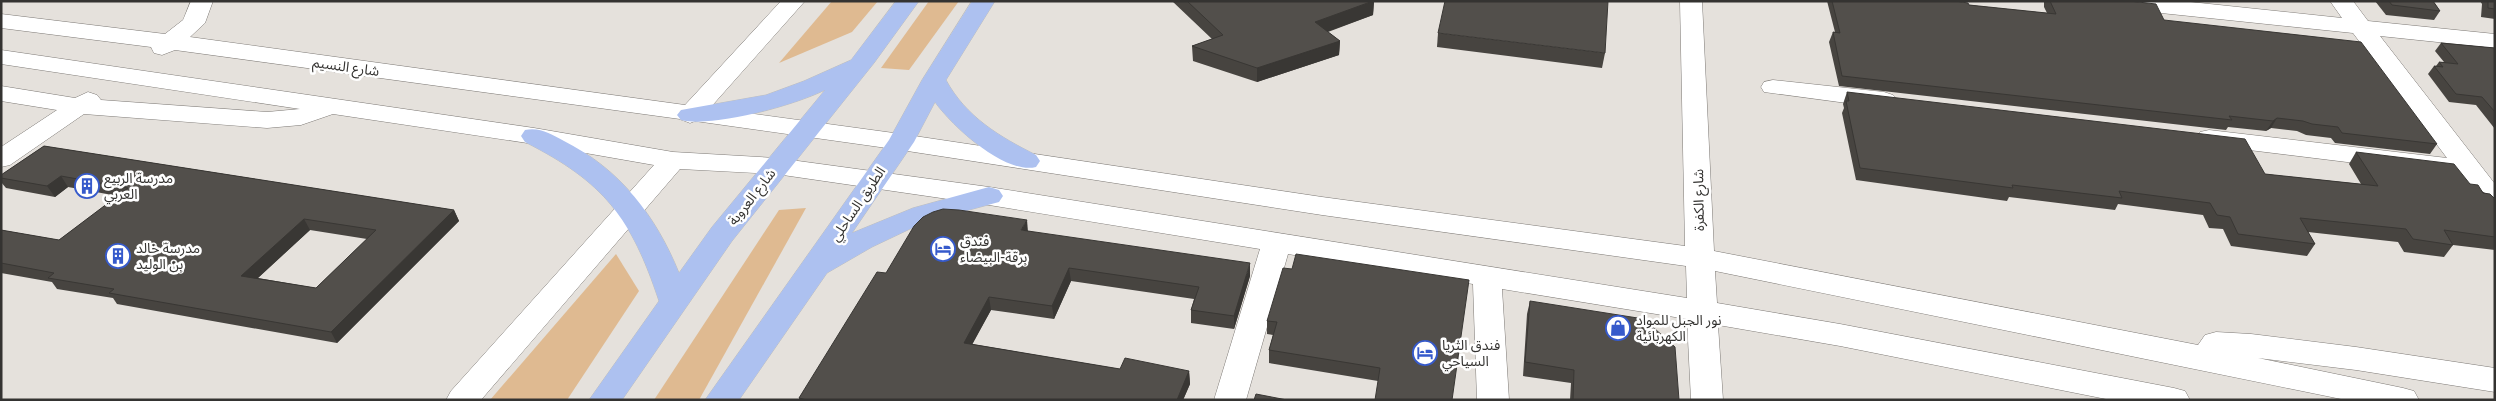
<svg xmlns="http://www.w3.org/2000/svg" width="2496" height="401" viewBox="0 0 2496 401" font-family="'Fira Sans Condensed','Noto Sans Arabic',sans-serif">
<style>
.green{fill:#dfba91}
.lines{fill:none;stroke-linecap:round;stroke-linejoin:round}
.minor-casing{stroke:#7d7975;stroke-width:1}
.highway-casing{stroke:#bebebd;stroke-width:1}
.minor{fill:#fff;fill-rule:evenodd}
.highway{fill:#adc1f0;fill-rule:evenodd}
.wall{fill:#474440;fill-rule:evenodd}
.shaded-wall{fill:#393734}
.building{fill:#524f4b;stroke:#393734;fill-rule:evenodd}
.labels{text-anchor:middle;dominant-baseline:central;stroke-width:5;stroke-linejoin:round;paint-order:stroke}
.street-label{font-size:14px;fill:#343331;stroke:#fff}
.poi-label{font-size:14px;fill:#343331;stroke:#fff;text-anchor:start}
</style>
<rect width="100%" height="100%" fill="#e5e1dc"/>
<g class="green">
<polygon points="832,1 878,1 852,32 779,63"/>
<polygon points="929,1 959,1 909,70 881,68"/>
<polygon points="806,208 699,400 654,400 779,210"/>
<polygon points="616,254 639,291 567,400 490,400"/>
</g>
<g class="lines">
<defs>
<g id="minor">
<polygon points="191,1 213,1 205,23 190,37 685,105 781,1 805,1 710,108 901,134 1322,197 1685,246 1680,1 1702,1 1714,251 2198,345 2205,335 2216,332 2251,334 2356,347 2495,368 2495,392 2356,370 2258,358 2403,388 2414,391 2419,400 2346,400 1715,271 1717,303 1840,324 2174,388 2185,391 2190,400 2111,400 1840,346 1718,325 1723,400 1691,400 1687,319 1502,289 1509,400 1477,400 1473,284 1288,254 1246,400 1214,400 1260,249 989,205 776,174 680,169 481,400 446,400 451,391 654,165 534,144 333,114 301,125 267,128 84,114 10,165 1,167 1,147 57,110 1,101 1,86 75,98 88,92 97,95 101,100 267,112 300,109 1,64 1,50 534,128 673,152 776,158 989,187 1687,298 1686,266 1322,215 901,150 695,121 690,123 680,119 175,50 162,55 154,53 151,47 1,28 1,14 165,34 183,20"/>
<polygon points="2102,1 2181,1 2342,18 2330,1 2353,1 2368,21 2495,34 2495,48 2380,36 2495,184 2495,212 2485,209 2461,176 2200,144 2196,138 2200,132 2209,130 2447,158 2353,33 2113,8 2105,6"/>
<polygon points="1773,80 1884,92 1893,95 1897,100 1893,105 1884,108 1764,92 1761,87 1764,82"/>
</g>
<g id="highway">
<path d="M896 1H919L874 63 732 241 622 400H589L659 301C631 217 604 182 525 142L521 136 525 130C540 127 551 134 564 141 620 169 656 216 679 273L712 227 825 90C795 105 713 128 681 120L677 115 681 110 766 95 804 81 851 60Z"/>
<path d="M972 1H995L946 80C966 117 1000 137 1036 155L1040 161 1036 167C1005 175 952 126 935 102L914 142 852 233 913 208 989 187 999 190 1003 196 999 202 954 214 912 228 872 247 827 273 739 400H705L889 140 922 80Z"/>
</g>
</defs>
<use href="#minor" class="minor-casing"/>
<use href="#highway" class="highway-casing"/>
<use href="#minor" class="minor"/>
<use href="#highway" class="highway"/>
</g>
<g class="wall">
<polygon points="1172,1 1374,1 1373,15 1328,32 1340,41 1339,55 1257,82 1193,61 1192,46 1212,39"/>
<polygon points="1827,1 1955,1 1969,5 2047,13 2044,7 2044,1 2129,1 2164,20 2437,144 2430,154 2335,143 2331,138 2306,135 2297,131 2271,128 2266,131 2228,127 2226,130 1839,86 1829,42 1833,32 1835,32"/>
<polygon points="2375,1 2433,1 2440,11 2434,20 2386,15"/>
<polygon points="2480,1 2495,1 2495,19 2481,17 2482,4"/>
<polygon points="1438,33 1605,53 1602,68 1437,47"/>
<polygon points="2441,43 2495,48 2495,129 2476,105 2449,102 2428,74 2434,66 2436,66 2439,62 2444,62 2435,51"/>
<polygon points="1847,92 2265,174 2361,184 2349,164 2356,152 2470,184 2495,199 2495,250 2453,245 2444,257 2404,252 2398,242 2308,232 2315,244 2307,256 2231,246 2223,229 2209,228 2203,215 2118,204 2115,210 2009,197 2007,201 1856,180 1842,113 1844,108 1843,104"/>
<path d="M44 146 454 210 459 221 337 343 117 304 113 298 57 289 52 282 1 273V230L59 240 118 196 68 187 55 197 6 188 1 182V175ZM310 230 367 239 316 288 258 278Z"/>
<polygon points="1028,231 1250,276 1234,329 1191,323 1191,310 1194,299 1071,281 1054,319 991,310 972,344 1120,369 1189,371 1190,384 1183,400 799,400 799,398 886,273"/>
<polygon points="1292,269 1469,280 1378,381 1269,363 1269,350 1273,335 1267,334 1267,321"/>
<polygon points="1530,301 1679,400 1570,400 1571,383 1523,376 1527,314"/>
</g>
<g class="shaded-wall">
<polygon points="1374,1 1373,15 1315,36 1315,22"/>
<polygon points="1340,41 1339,55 1257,82 1257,68"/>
<polygon points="2277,118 2271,128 2266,131 2273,121"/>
<polygon points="61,176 68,187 55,197 47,186"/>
<polygon points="454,210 459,221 337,343 331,332"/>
<polygon points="304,219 310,230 248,287 241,276"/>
<polygon points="1027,220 1028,232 1021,230"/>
<polygon points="1250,263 1250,276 1234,329 1234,316"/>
<polygon points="1069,268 1071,281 1054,319 1052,306"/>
<polygon points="989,297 991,310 966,356 964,343"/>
<polygon points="1189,371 1190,384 1183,400 1177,400"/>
</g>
<g class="building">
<polygon points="1187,1 1373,1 1315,22 1340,41 1257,68 1192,46 1223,35"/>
<polygon points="1445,1 1608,1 1605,53 1438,33"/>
<polygon points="1832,1 1955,1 1968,3 1969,5 2056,14 2050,1 2129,1 2156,4 2164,20 2361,42 2437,144 2342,133 2338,127 2312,124 2303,121 2277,118 2273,121 2229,116 2232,120 1842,76 1833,32 1840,33"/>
<polygon points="2389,1 2433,1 2440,11 2392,5"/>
<polygon points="2488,1 2495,1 2495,9 2488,8"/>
<polygon points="2441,43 2495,48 2495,112 2482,97 2456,94 2434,66 2443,67 2439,62 2458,64"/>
<polygon points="1847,92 2245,139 2265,174 2378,186 2356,152 2454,164 2470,184 2478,185 2483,193 2490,194 2495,199 2495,237 2444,230 2453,245 2413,239 2406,229 2300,218 2315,244 2238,234 2230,217 2217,215 2210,203 2119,191 2122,198 2012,185 2013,188 1860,168 1846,101 1849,101"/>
<path d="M44 146 454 210 331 332 109 293 114 289 48 278 54 273 1 263V230L59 240 128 188 61 176 47 186 1 178V175ZM304 219 376 230 316 288 241 276Z"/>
<polygon points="943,209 959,210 1027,220 1021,230 1250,263 1234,316 1191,310 1199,287 1069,268 1052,306 989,297 964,343 1120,369 1125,358 1189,371 1177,400 807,400 799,398 877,272 886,273 914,226 923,217 933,212"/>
<polygon points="1296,254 1469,280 1452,400 1375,400 1380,368 1269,350 1277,322 1267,321 1283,268 1292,269"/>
<polygon points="1530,301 1644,319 1675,347 1679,400 1573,400 1574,370 1525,362"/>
<polygon points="1256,394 1287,400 1254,400"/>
</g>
<defs>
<symbol id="building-ring" viewBox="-11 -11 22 22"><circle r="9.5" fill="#fff" stroke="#365acb" stroke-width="1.5"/><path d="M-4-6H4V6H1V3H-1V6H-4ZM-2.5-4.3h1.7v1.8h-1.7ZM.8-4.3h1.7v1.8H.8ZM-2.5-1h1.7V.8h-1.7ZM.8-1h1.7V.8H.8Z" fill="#365acb"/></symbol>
<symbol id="hotel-ring" viewBox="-11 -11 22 22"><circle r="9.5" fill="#fff" stroke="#365acb" stroke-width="1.5"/><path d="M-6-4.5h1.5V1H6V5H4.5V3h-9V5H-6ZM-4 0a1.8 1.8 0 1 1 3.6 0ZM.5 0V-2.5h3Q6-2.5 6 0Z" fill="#365acb"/></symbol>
<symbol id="shop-ring" viewBox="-11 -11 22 22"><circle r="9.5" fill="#fff" stroke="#365acb" stroke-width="1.5"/><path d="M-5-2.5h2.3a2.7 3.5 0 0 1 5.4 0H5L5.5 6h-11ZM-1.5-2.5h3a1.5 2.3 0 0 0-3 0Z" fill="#365acb"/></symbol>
</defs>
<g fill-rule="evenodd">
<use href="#building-ring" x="73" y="172" width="28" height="28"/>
<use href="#hotel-ring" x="929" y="235" width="28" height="28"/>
<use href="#building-ring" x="104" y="242" width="28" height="28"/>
<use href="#shop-ring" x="1604" y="314" width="28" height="28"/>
<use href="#hotel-ring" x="1411" y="339" width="28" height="28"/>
</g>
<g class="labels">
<g class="street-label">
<text transform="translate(346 67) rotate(8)">شارع النسيم</text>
<text transform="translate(752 197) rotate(-52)">شارع العروبة</text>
<text transform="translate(1699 200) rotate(-91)">شارع الكفرة</text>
<text transform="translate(858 204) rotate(-56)">الطريق الساحلي</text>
</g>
<g class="poi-label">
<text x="104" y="178">مدرسة الربيع<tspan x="104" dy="16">العربي</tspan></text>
<text x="960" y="241">فندق<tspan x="960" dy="16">برقة-البيضاء</tspan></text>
<text x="136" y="248">مدرسة خالد<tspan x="136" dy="16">بن الوليد</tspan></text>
<text x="1636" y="320">نور الجبل للمواد<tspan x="1636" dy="16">الكهربائية</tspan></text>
<text x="1442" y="345">فندق الثريا<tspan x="1442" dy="16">السياحي</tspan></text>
</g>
</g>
<rect width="2496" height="401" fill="none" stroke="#343331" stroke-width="5"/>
</svg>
